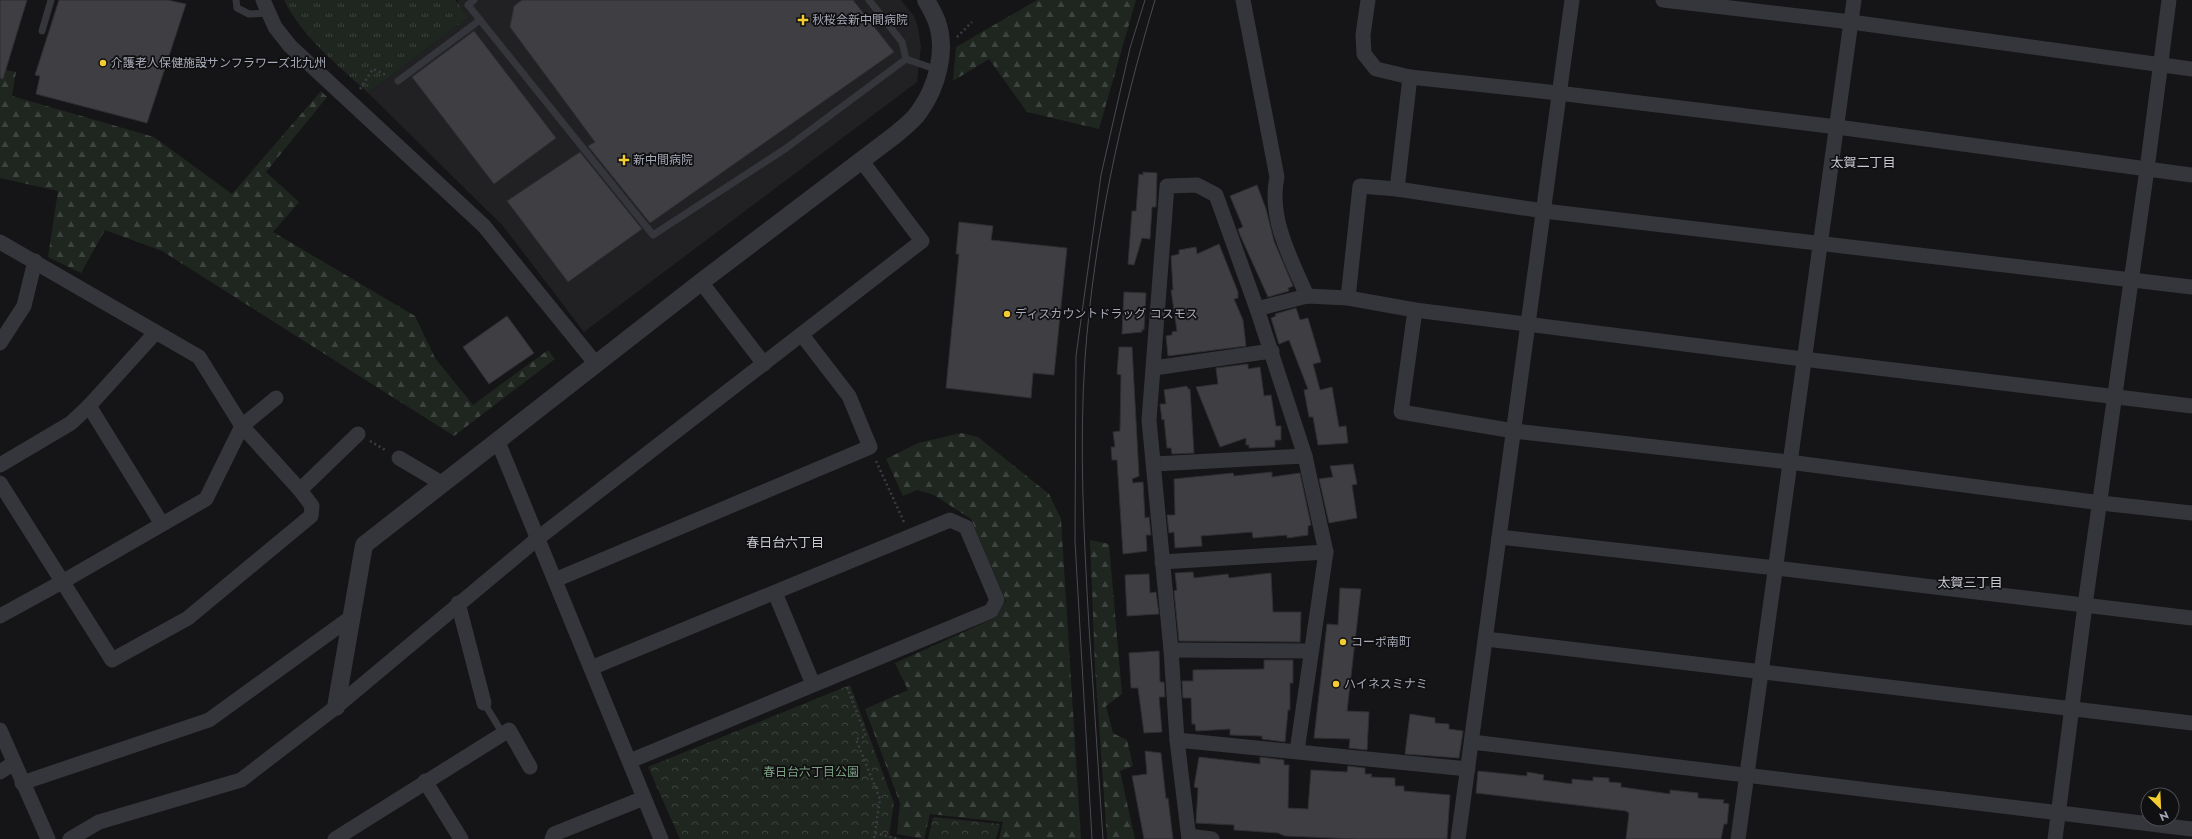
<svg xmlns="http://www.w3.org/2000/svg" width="2192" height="839" viewBox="0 0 2192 839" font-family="Jost,'Noto Sans JP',sans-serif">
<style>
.built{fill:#212023}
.grass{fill:url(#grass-tufts)}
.forest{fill:url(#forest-firs)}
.park{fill:url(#park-crowns)}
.building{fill:#3f3e43;stroke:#2f2e32}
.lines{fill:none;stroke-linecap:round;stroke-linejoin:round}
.path{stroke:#3b3c42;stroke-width:2.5;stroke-dasharray:2 3;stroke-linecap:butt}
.service{stroke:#35363b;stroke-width:7}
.minor{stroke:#35363b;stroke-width:15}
.tertiary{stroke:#35363b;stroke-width:18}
.tram{stroke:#4a4b52;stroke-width:1}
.poi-dot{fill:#f2cc30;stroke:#100f11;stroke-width:1.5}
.labels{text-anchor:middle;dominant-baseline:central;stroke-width:3.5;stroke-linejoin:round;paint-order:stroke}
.poi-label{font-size:12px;fill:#a6a9b7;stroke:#100f11;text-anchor:start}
.park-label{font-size:12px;fill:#7da284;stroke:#100f11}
.neighbourhood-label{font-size:13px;fill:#c7c9d3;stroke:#100f11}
</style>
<defs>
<pattern id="grass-tufts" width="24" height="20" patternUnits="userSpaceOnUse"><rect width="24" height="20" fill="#1f2620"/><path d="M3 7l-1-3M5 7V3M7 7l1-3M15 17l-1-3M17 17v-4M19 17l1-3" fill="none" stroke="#3d433e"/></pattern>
<pattern id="forest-firs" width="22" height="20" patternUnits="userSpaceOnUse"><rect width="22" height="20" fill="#1f2620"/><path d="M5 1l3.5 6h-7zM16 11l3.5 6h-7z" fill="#3d433e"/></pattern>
<pattern id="park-crowns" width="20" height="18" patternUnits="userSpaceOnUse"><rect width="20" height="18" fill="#1f2620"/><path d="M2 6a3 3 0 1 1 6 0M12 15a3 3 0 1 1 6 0" fill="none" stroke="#3d433e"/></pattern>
</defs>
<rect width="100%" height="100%" fill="#151416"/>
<polygon class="built" points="459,0 901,0 914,16 918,27 921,47 917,82 584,332 503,226 368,93 469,17 457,2"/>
<path class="grass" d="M284 0H455L469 17 368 93C337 64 303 38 284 0Z"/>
<g class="forest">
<polygon points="1037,0 1136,0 1099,129 1027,112 989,59 953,81 956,47"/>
<polygon points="0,69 16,72 12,96 154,137 232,194 321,91 327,97 266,172 299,202 273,232 415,316 435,358 473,405 548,350 555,359 454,436 162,251 105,230 81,273 48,257 58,191 0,178"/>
<polygon points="961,433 978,437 1049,494 1061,519 1081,839 999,839 1003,822 930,814 924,839 897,834 900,803 865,709 908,690 895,663 995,618 1006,601 971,519 934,495 917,490 903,496 886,459 918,443"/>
<polygon points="1090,540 1109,544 1122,694 1106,706 1113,733 1127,740 1133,766 1120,771 1135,839 1107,839 1095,667"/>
</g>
<g class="park">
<polygon points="850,685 894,803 889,836 903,839 680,839 648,767"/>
<polygon points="933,817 1000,824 996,839 928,839"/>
</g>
<g class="building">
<polygon points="0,0 27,0 3,79 0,78"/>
<polygon points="59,0 168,0 186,4 147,123 36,94 40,76 35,75"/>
<polygon points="522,0 853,0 894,52 650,223 588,146 595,142 510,27 514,6"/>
<polygon points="474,31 556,138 494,184 412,77"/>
<polygon points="580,152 642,229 568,282 507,201"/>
<polygon points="1143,172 1157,173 1156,207 1152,207 1150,239 1142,238 1134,265 1128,264 1132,211 1136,211 1139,174 1143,175"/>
<polygon points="1257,185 1266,209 1274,241 1293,286 1288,288 1289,291 1268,297 1240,235 1238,229 1243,227 1230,196"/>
<polygon points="959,222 993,226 991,240 1067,248 1054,375 1033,373 1031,398 946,388 959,254 956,254"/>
<polygon points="1219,244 1238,292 1238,298 1234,299 1243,320 1246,346 1168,356 1166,336 1172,335 1172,332 1177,331 1171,290 1173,290 1171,256 1179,254 1179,250 1196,247 1197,254"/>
<polygon points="1124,292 1146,293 1144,330 1142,329 1142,332 1122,334"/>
<polygon points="1296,308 1300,320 1308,318 1321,362 1313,364 1320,390 1332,387 1339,427 1346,426 1348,443 1318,445 1313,417 1309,417 1304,390 1308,389 1289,340 1279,344 1271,318 1276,316 1275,314"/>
<polygon points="507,316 534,353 489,384 463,347"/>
<polygon points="1119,347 1132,347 1139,476 1132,479 1133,483 1143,482 1145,518 1149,517 1151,535 1146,535 1147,551 1123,554 1117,460 1112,460 1111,447 1115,447 1113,432 1120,431 1121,375 1117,374"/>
<polygon points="1248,364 1248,369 1260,367 1264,396 1271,395 1276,426 1281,426 1281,440 1275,440 1275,447 1249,448 1249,445 1246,445 1246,438 1220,447 1196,387 1218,384 1216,368"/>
<polygon points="1187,386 1188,389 1190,389 1194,453 1172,454 1171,448 1167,448 1164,419 1162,420 1160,404 1166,404 1164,390"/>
<polygon points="1353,464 1357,484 1352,485 1357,518 1329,523 1319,479 1333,477 1330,466"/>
<polygon points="1272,472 1272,477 1300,473 1311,525 1308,526 1308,535 1287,538 1287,535 1253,538 1252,532 1201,536 1202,546 1175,548 1174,532 1169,533 1167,515 1175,515 1174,479 1233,473 1234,476"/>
<polygon points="1193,572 1194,578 1228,574 1229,578 1271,573 1273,612 1301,612 1300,642 1179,641 1174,591 1177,590 1175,573"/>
<polygon points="1149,574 1150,593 1156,592 1159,614 1127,616 1125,575"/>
<polygon points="1340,588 1361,589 1347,711 1369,712 1367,750 1349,748 1350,739 1314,738 1327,624 1338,625"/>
<polygon points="1159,651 1160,682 1164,682 1165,697 1159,697 1162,732 1144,733 1138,688 1131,688 1129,653"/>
<polygon points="1264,660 1293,660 1293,683 1290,683 1290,710 1288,710 1285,742 1262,739 1262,736 1230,735 1230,729 1196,731 1195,724 1192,724 1191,698 1183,698 1182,681 1193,681 1193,670 1264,669"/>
<polygon points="1410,714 1435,718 1435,723 1449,724 1449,729 1463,731 1459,758 1405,754"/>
<polygon points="1145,751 1161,753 1166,799 1168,798 1173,839 1144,839 1132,776 1147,774"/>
<polygon points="1199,757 1260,764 1260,757 1284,760 1284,765 1289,765 1288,808 1308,809 1311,770 1347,772 1348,766 1365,768 1365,774 1372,774 1371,777 1395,778 1395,786 1404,786 1404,791 1450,795 1447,839 1355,839 1285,836 1278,833 1234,830 1234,825 1196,823 1198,788 1194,787"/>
<polygon points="1478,771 1527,776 1527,772 1544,775 1543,780 1572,784 1572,779 1593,781 1593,777 1609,778 1609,782 1621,783 1621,787 1670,794 1670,790 1698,793 1698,798 1724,800 1723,803 1729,804 1727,824 1724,824 1721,839 1626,839 1629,813 1626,811 1476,793"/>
</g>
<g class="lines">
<g class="path">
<polyline points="957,37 972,22"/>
<polyline points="360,89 373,69 388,76"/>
<polyline points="370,441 387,451"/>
<polyline points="876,461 904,522"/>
<polyline points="847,687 866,736 856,739 880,799 874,839"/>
<polyline points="875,833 899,839"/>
</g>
<g class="service">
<polyline points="236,0 237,8 249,14 268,13"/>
<polyline points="474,0 468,5 653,235 785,149 906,59 938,70"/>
<polyline points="869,0 902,42 906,59"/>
<polyline points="42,31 51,0"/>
<polyline points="398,81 480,20"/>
<polyline points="484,703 503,734"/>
</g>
<g class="minor">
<polyline points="263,0 275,27 290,46 484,226 596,364"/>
<path d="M1243 0 1277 177C1268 218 1291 259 1307 296"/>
<polyline points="1368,0 1363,35 1364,54 1376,69 1410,77 1558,93 1837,127 2192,175"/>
<polyline points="1663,0 1851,22 2192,69"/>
<polyline points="1397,189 1410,77"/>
<polyline points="0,242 199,357 242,426 300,490 312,506 311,516 188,618 112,660 0,483"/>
<polyline points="701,282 764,364"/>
<polyline points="1348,298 1360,186 1397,189 1544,211 2192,287"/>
<polyline points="1257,309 1307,296 1348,298 1415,310 1803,359 2192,406"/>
<polyline points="1415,310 1401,412 1514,431 1789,462 2101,503 2192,513"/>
<polyline points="0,343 24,306 35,261"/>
<polyline points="1154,368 1272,351"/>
<polyline points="89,406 162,524"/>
<polyline points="498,442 661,839"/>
<polyline points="399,458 443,484"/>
<polyline points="1154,464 1305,456"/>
<polyline points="0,465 71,423 89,406 156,332"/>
<polyline points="300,490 358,434"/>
<polyline points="1499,537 1776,568 2192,618"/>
<polyline points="1162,562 1326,552"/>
<polyline points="555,580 870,447 849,396 802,335"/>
<polyline points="775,593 813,684"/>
<polyline points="458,603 484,703"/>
<polyline points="0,616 62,582 206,499 242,426 276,398"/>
<polyline points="1486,639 2192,723"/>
<polyline points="1171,650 1311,651"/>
<polyline points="591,668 950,520 966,527 997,600 991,611 630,761"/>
<polyline points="0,730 48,839"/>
<polyline points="1177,740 1468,769"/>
<polyline points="1472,742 2192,829"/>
<polyline points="0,772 14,763"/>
<polyline points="425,781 461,839"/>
<polyline points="22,783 209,720 350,618"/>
<polyline points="1189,836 1212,839"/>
<polyline points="70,839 99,822 241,780 336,707 537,539 922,241 861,160"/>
<polyline points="335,839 509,730 530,767"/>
<polyline points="552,839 554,834 644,798"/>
<polyline points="1189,839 1177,740 1171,650 1149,420 1167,186 1197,185 1216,195 1257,309 1305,456 1326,552 1297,751"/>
<polyline points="1458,839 1572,0"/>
<polyline points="1738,839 1854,0"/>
<polyline points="2055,839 2085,605 2147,169 2169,0"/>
</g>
<path class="tertiary" d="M336 707 364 545 701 282 895 135C903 128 913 121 919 112 937 87 947 51 937 22 934 14 930 7 926 0"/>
<g class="tram">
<polyline points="1092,839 1075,541 1076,356 1101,175 1130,48 1145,0"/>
<path d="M1103 839C1098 768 1094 697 1089 627 1084 538 1079 448 1085 358 1094 236 1120 117 1155 0"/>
</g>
</g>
<g class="poi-dot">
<path d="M801 14h4v4h4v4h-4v4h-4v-4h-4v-4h4z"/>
<circle cx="103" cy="63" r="4"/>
<path d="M622 154h4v4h4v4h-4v4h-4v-4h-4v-4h4z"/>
<circle cx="1007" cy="314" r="4"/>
<circle cx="1343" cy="642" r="4"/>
<circle cx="1336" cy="684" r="4"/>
</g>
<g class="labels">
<g class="poi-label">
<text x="812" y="20">秋桜会新中間病院</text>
<text x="111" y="63">介護老人保健施設サンフラワーズ北九州</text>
<text x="633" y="160">新中間病院</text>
<text x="1015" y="314">ディスカウントドラッグ コスモス</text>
<text x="1351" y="642">コーポ南町</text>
<text x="1344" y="684">ハイネスミナミ</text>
</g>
<g class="park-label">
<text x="811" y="772">春日台六丁目公園</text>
</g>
<g class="neighbourhood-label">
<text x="1863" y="162">太賀二丁目</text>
<text x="785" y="542">春日台六丁目</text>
<text x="1970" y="582">太賀三丁目</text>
</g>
</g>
<g transform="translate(2160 807) rotate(156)"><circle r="19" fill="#100f11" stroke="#4c4d53"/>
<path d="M0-3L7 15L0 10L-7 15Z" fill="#f2cc30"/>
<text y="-6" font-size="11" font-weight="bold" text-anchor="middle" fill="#a6a9b7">N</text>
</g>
</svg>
